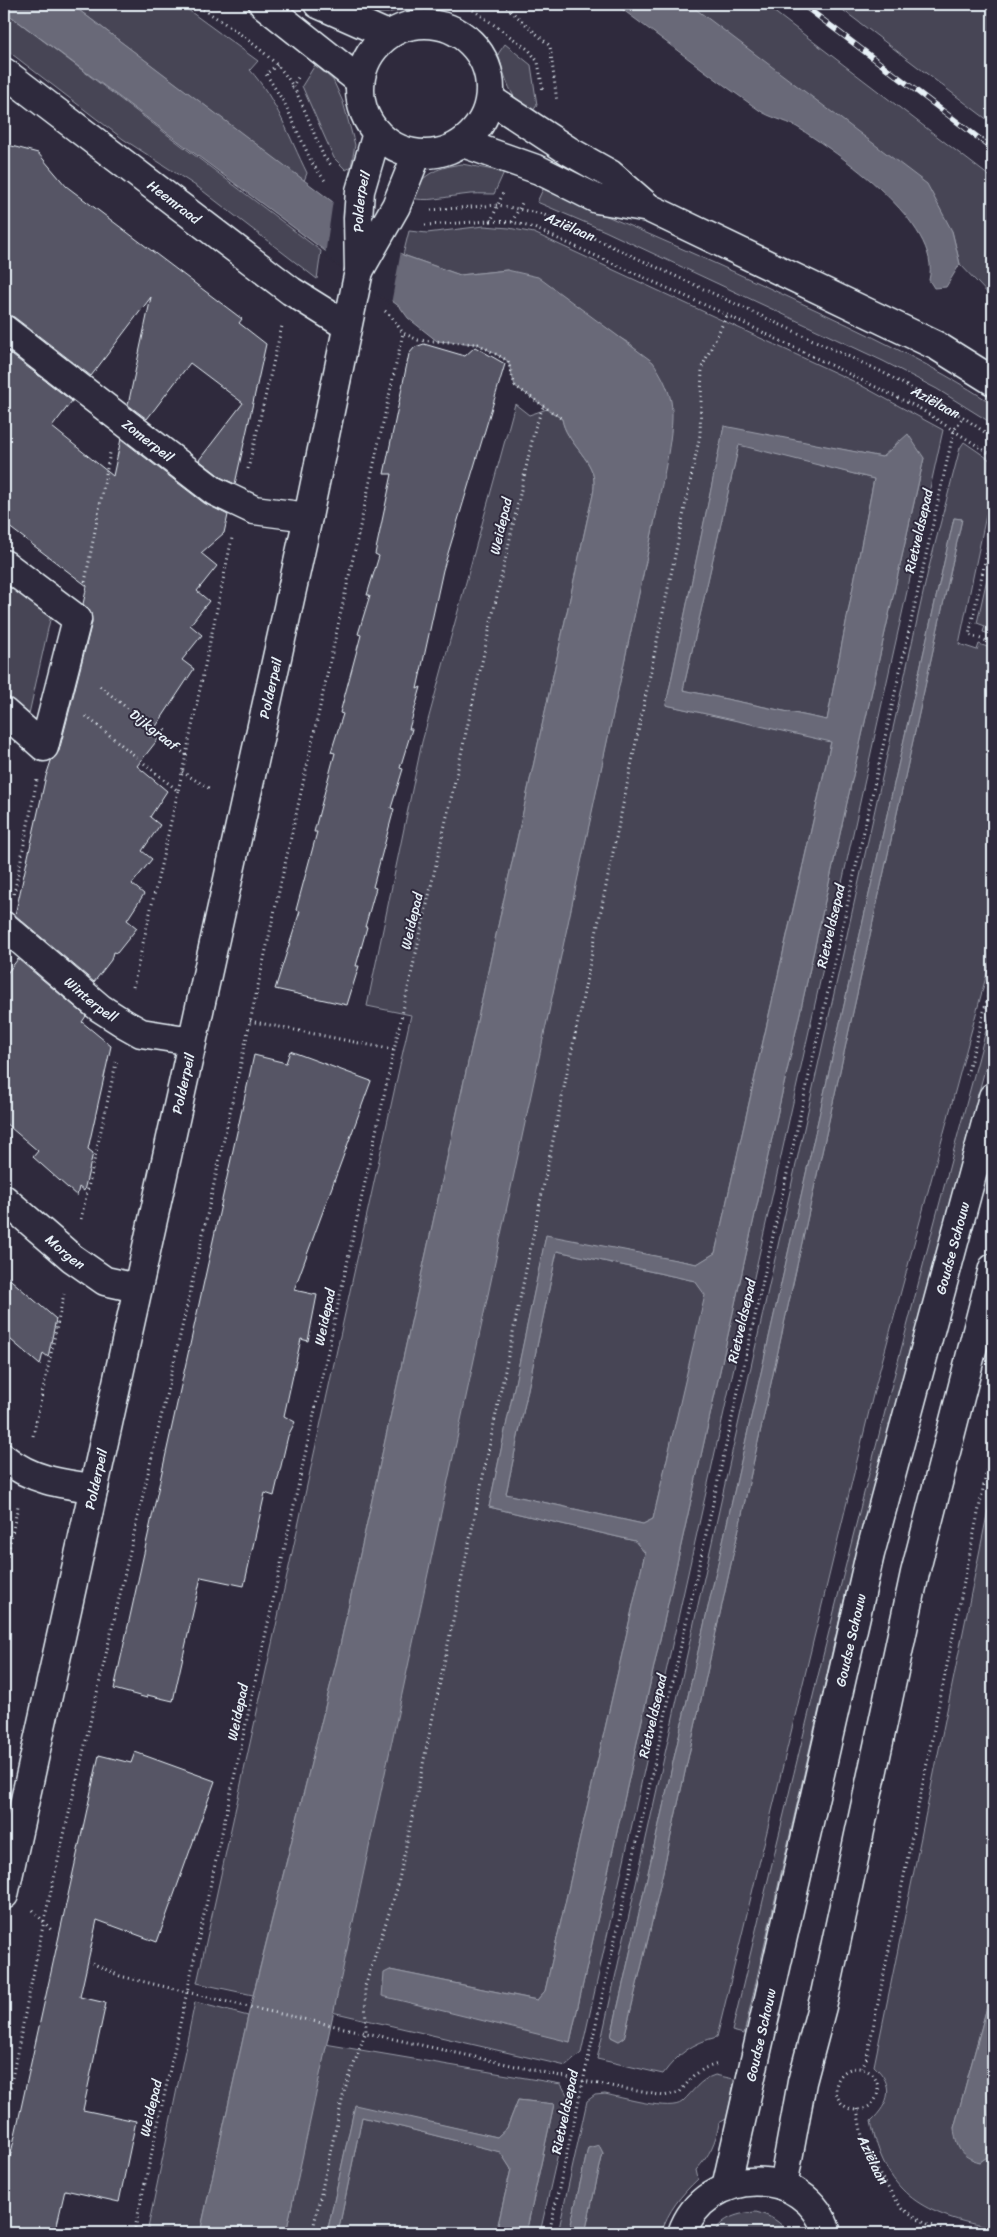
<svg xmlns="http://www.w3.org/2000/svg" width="997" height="2237" viewBox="0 0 997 2237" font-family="Sriracha,sans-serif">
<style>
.green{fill:#464455;stroke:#979aa6;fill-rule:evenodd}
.water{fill:#696978;stroke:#9c9fab;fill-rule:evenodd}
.pier{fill:#2f2a3d}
.building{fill:#575565;stroke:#e8f1f8}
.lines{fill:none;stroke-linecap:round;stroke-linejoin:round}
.pedestrian-casing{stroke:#e8f1f8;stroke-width:31}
.minor-casing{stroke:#e8f1f8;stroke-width:31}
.tertiary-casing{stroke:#e8f1f8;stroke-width:31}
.secondary-casing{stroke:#e8f1f8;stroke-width:31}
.path{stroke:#e8f1f8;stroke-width:3;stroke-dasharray:1 4;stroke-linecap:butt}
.pedestrian{stroke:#2f2a3d;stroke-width:28}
.minor{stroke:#2f2a3d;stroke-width:28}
.tertiary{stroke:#2f2a3d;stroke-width:28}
.secondary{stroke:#2f2a3d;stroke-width:28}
.rail-casing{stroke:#e8f1f8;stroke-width:5.5}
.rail{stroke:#2f2a3d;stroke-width:4;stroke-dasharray:11;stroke-linecap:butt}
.labels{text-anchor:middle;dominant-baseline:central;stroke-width:4;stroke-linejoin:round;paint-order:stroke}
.street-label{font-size:14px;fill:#e8f1f8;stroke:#2f2a3d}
</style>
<rect width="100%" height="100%" fill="#2f2a3d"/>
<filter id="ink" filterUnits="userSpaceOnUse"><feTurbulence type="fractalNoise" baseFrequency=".02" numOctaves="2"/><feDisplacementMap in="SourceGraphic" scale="10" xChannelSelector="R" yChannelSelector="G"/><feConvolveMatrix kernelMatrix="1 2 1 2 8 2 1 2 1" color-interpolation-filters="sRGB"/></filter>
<g filter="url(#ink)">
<g class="green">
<path d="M71 4H180L258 61 250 70C277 100 289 137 307 173L304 181Z"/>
<polygon points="348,4 448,4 456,7 454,9 432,6 403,9 388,13 369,13"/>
<polygon points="689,4 764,4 993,179 993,299 960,264 952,231"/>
<polygon points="835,4 993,4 993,124"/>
<polygon points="4,11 321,251 317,279 199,188 123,139 4,48"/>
<path d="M505 44 531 65 537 105 531 114C510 101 505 76 498 54Z"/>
<polygon points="315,65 333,80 343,102 355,145 351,167 346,170 334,158 302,86"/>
<path d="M462 164 504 172 494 194C484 194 473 193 462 195 443 197 427 203 407 197 424 175 433 168 462 164Z"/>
<path d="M543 189C629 225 714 262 799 302 866 333 931 364 993 404V424L937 389 883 361 605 231 537 202Z"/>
<path d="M484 226 509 228 534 233 853 381 943 430 581 2053 566 2066 332 2012 657 510 670 430 632 345 507 270 460 275 403 255 409 231 427 233ZM724 427 882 457 889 453 899 440 924 458 570 2042 390 1970 537 2000 545 1991 645 1553 635 1541 489 1507 546 1236 697 1264 715 1253 831 741 666 705Z"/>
<path d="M515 404 529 415 547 409 562 419C566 443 593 458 594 481 595 492 590 505 588 516L337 1659 253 1995 197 1983 411 1015 367 1006 422 742Z"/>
<path d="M964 442 993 462V482L959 644 977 650 979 644 993 649V951L873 1395 717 2037C692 2043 678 2054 663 2074L597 2059 928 571 960 448ZM954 518 962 519 649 1935 624 2038 619 2041 611 2037Z"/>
<polygon points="739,444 874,479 827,720 683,690"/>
<polygon points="993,552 993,635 983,632 985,626 977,623"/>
<polygon points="4,574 52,611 29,714 4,693"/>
<path d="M993 1005V1039L844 1600 744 2034 732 2031C813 1687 900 1345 993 1005Z"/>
<polygon points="557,1251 695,1281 706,1295 653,1519 643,1524 506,1494"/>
<path d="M993 1486V1985L954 2128 980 2162 993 2153V2227H987C919 2213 885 2192 871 2121 890 2103 895 2085 874 2066Z"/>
<polygon points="195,2002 248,2016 200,2233 147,2233"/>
<polygon points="325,2044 561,2084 570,2100 540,2233 526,2233 554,2104 518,2100 507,2128 497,2137 355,2106 327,2233 286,2233"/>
<path d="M715 2075 734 2079 728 2118 719 2123C716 2142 710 2155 696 2170L698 2179C681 2195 668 2211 661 2233H585L603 2153 588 2148 569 2233H558L587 2101 595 2095 605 2094C620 2097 671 2112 682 2102 694 2091 699 2080 715 2075Z"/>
<polygon points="362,2117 501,2152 511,2169 496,2233 338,2233"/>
<path d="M756 2212C771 2216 779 2221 789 2233H714C722 2217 740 2213 756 2212Z"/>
</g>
<g class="water">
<path d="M4 4H71L403 255 460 275 507 270 538 277 653 362C661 374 668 387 671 401 676 429 662 481 657 510L286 2233H200L248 2016 337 1659 588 516C590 505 595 492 594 481 593 458 566 443 562 419L515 386 508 361 478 344 437 341 408 318 400 307 4 11Z"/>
<path d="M615 4H689L927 184 952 231 960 264 946 287 934 288 929 280C943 224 838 153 797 127 785 120 770 118 759 110 710 76 663 39 615 4Z"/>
<path d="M724 426 882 457 908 434 924 458 570 2042 382 1996 384 1973 390 1970 537 2000 545 1991 645 1553 635 1541 489 1507 546 1235 697 1264 715 1253 831 742 666 705ZM739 445 874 479 827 720 683 690ZM557 1251 695 1281 705 1295 653 1519 643 1524 506 1494Z"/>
<polygon points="954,518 962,519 649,1935 624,2038 619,2041 611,2037"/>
<path d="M993 1985V2153L980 2162C960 2157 956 2147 954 2128Z"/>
<polygon points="518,2100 554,2104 526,2233 496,2233 511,2169 500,2152 362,2117 338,2233 327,2233 355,2105 497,2137 507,2128"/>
<polygon points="599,2145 603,2153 585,2233 569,2233 588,2148"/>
</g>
<polygon class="pier" points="333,200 401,251 391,304 325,256"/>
<g class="building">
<polygon points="4,144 38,153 66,186 242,319 239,323 266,344 235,484 222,478 199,460 243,403 190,363 147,419 128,405 151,297 91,376 14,317 4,314"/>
<polygon points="424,344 465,356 475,347 505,364 443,570 417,689 421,687 409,729 412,729 400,768 403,769 391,808 394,809 373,887 376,888 365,927 367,927 356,966 359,966 347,1005 275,989 300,911 296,910 317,832 314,832 335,753 331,752 343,714 340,713 361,635 358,634 370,595 367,595 379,556 375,554 392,474 384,474 409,354 415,347"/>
<polygon points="4,349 72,401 52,427 113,476 121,439 204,503 228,515 224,533 201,553 217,566 197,591 209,601 190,625 202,635 182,660 194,669 149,737 166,729 137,766 167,791 150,817 160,825 142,851 152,859 132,884 144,894 127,920 137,928 117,953 113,952 111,960 94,982 15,915 46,776 51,761 59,751 92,622 91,613 83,604 87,586 4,523"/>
<polygon points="18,959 86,1016 82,1022 111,1046 88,1149 93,1153 84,1191 79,1187 77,1196 33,1157 38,1151 4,1122 4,977"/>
<polygon points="290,1051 371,1081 294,1290 317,1295 308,1341 301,1339 284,1416 295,1422 288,1436 274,1496 265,1493 244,1586 201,1577 173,1701 147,1695 147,1698 114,1689 254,1055 286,1063"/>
<polygon points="4,1274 56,1319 48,1357 43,1353 40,1365 4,1334"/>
<polygon points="135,1752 215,1781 157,1942 97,1920 80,1997 106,2003 83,2110 136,2121 119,2202 65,2190 55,2233 4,2233 4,2185 99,1755 131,1763"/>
</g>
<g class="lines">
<defs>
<polyline id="pedestrian" points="4,564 77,619 44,747 4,712"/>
<g id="minor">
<path id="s3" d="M4 72 291 291 347 326"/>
<polyline points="359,271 396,206 417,154"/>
<path id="s4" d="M4 329 214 491 254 510 308 517"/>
<path id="s5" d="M4 926 100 1008 125 1024 141 1033 192 1041"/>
<path id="s6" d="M4 1199 72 1258 105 1281 137 1288"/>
<path d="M4 1458C31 1480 61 1484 94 1488"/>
<path id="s7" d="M4 1895 308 517 359 271 358 218 360 191 377 133"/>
</g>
<g id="tertiary">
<polyline points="263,4 360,81"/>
<polyline points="318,4 388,35"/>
<circle cx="425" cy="89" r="65"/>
<polyline points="490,99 569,151 610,174 649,208 937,346 993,381"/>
<polyline points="463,143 539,170 597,199 649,208"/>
</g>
<g id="secondary">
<polyline points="783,2186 802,2082 824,1999 915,1573 993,1268"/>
<path id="s8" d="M726 2187 870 1554 993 1097"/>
<path d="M682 2233C705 2166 807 2163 827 2233"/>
</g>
</defs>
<use href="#pedestrian" class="pedestrian-casing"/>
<use href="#minor" class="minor-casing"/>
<use href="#tertiary" class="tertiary-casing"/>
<use href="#secondary" class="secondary-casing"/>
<g class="path">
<path d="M195 4C223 22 253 41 276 64 300 88 310 127 324 157L331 165"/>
<polyline points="465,4 529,50 538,62 543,91"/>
<polyline points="503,4 550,46 557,102"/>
<polyline points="277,65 266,74 285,104 312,163 326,182"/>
<polyline points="292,87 299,76"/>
<polyline points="431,210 498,205 542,214 573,228"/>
<polyline points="491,221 512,222 534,228 727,315 919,408 993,456"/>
<polyline points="512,222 523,201"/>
<polyline points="425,225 491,221 503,193"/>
<path id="s1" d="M585 234 882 372 963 417 993 438"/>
<polyline points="385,311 391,316 403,333 418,340 478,344 508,361 515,386 562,419"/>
<polyline points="248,469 282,326"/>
<polyline points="993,524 969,635 993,643"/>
<polyline points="85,582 110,453"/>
<polyline points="86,716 178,791 186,755 97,684"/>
<polyline points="186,755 232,538"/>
<polyline points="182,772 212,790"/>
<polyline points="14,894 37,780"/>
<polyline points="133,987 178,791"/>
<polyline points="250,1021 394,1050"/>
<polyline points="967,1075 993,978"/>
<polyline points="81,1219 117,1059"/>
<polyline points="33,1436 64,1294"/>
<polyline points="4,1571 18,1506"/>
<polyline points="33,1910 53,1932"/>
<polyline points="92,1963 120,1976 245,2006 583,2081 664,2096 680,2092 693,2076 705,2068 718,2064"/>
<polyline points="862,2068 867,2057 993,1440"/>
<circle cx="857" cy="2089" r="21"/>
<path id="s2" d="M857 2109 862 2136 880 2175 902 2209 928 2224 953 2233"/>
<polyline points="4,2117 44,1921 186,1310 403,333"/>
<polyline points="134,2233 394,1050 535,428 543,407"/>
<polyline points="312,2233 344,2092 366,2031 365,1986 397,1889 700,435 702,367 727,315"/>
<polyline points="549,2233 954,430 963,417"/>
</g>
<use href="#pedestrian" class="pedestrian"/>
<use href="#minor" class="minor"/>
<use href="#tertiary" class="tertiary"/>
<use href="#secondary" class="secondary"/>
<defs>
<polyline id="rail" points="802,4 993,149"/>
</defs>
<use href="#rail" class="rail-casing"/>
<use href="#rail" class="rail"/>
</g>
</g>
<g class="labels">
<g class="street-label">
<text stroke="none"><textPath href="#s3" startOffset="214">Heemraad</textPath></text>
<text stroke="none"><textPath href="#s7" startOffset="1732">Polderpeil</textPath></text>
<text transform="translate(570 227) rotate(24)">Aziëlaan</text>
<text stroke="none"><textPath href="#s1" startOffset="389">Aziëlaan</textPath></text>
<text stroke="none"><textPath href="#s4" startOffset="182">Zomerpeil</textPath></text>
<text transform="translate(501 526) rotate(-77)">Weidepad</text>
<text transform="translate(919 531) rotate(-77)">Rietveldsepad</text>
<text stroke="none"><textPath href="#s7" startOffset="1236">Polderpeil</textPath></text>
<text transform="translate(154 730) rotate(38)">Dijkgraaf</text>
<text transform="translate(412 921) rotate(-77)">Weidepad</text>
<text transform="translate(831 926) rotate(-77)">Rietveldsepad</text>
<text stroke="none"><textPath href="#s5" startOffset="114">Winterpell</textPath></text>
<text stroke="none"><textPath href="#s7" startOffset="831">Polderpeil</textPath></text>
<text stroke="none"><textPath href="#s8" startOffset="966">Goudse Schouw</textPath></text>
<text stroke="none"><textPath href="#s6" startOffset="81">Morgen</textPath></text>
<text transform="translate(325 1317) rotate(-78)">Weidepad</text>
<text transform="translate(742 1321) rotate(-77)">Rietveldsepad</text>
<text stroke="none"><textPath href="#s7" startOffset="426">Polderpeil</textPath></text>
<text stroke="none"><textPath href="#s8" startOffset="561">Goudse Schouw</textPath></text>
<text transform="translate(238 1712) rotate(-78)">Weidepad</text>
<text transform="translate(653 1716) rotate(-77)">Rietveldsepad</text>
<text stroke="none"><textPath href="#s8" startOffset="156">Goudse Schouw</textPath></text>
<text transform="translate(151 2108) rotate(-77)">Weidepad</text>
<text transform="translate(565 2112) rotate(-78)">Rietveldsepad</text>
<text stroke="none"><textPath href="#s2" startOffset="54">Aziëlaan</textPath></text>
</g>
</g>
<rect width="997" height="2237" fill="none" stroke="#2f2a3d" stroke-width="20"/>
<rect x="10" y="10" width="977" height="2217" fill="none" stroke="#e8f1f8" stroke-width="2" filter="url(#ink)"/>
</svg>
